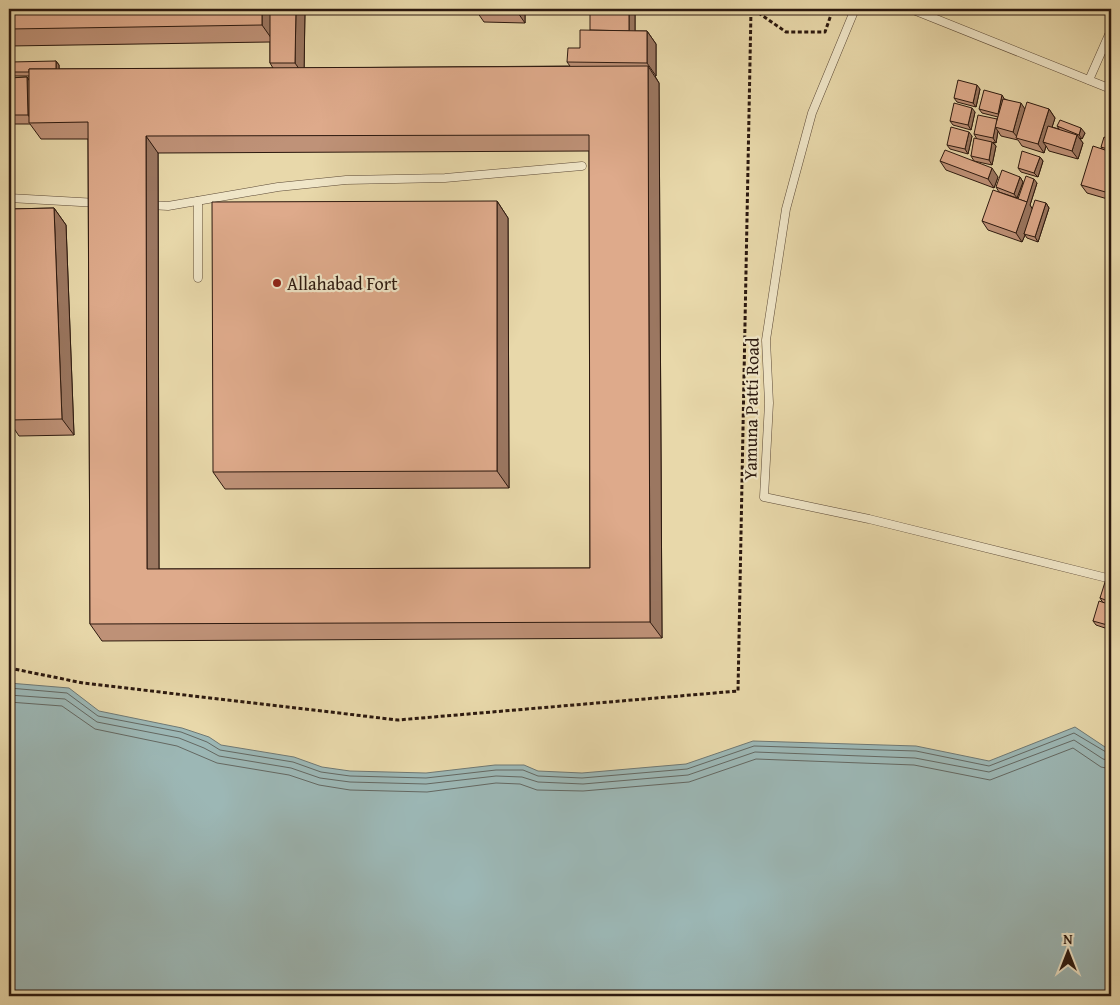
<svg xmlns="http://www.w3.org/2000/svg" width="1120" height="1005" viewBox="0 0 1120 1005" font-family="'Gentium Book Plus',serif">
<style>
.water{fill:#9cb7b5;stroke:#6f7873}
.lines{fill:none;stroke-linecap:round;stroke-linejoin:round}
.shore{stroke:#646862;stroke-width:1}
.lane-casing{stroke:#5b4936;stroke-width:9}
.path{stroke:#2c190f;stroke-width:3;stroke-dasharray:4 2.5;stroke-linecap:butt}
.lane{stroke:#f0e6c8;stroke-width:8}
.wall{fill:#bf9278;stroke:#2c190f;fill-rule:evenodd}
.shaded-wall{fill:#9b7761;stroke:#2c190f}
.building{fill:#deaa8b;stroke:#2c190f;fill-rule:evenodd}
.poi-dot{fill:#8f2418;stroke:#f0e6c8;stroke-width:2}
.labels{text-anchor:middle;dominant-baseline:central;stroke-width:4.5;stroke-linejoin:round;paint-order:stroke}
.poi-label{font-size:18px;fill:#2c190f;stroke:#f0e6c8;text-anchor:start}
.street-label{font-size:18px;fill:#2c190f;stroke:#f0e6c8}
</style>
<rect width="100%" height="100%" fill="#e8d8aa"/>
<filter id="stains"><feTurbulence type="fractalNoise" baseFrequency=".004" numOctaves="4"/><feColorMatrix values="0 0 0 0 .2 0 0 0 0 .09 0 0 0 0 .02 0 0 0 .5 -.17"/></filter>
<radialGradient id="worn" r=".72"><stop offset=".6" stop-color="#630" stop-opacity="0"/><stop offset="1" stop-color="#630" stop-opacity=".3"/></radialGradient>
<polygon class="water" points="9,683 69,688 99,711 182,728 209,737 221,745 294,757 322,767 350,771 426,773 495,765 524,765 538,771 582,773 686,764 753,741 916,746 989,761 1075,727 1111,751 1111,996 9,996"/>
<g class="lines">
<g class="shore">
<polyline points="9,688 67,693 98,716 181,732 207,742 220,750 293,762 321,772 350,776 426,778 496,770 523,770 538,776 582,778 687,769 754,746 916,751 989,766 1074,733 1111,755"/>
<polyline points="9,695 65,699 97,722 179,738 204,748 219,756 291,768 320,778 350,782 426,784 496,776 522,777 538,782 583,784 688,775 755,752 915,758 989,772 1074,740 1103,759 1111,761"/>
<polyline points="9,702 62,706 95,729 177,746 217,763 289,775 319,785 350,790 427,792 496,783 520,784 537,790 583,791 689,782 756,759 914,765 990,780 1073,748 1101,767 1111,769"/>
</g>
<defs>
<g id="lane">
<polyline points="855,9 812,113 786,209 766,340 769,403 764,497 869,519 1111,579"/>
<polyline points="911,9 1111,89"/>
<polyline points="1089,80 1111,30"/>
<polyline points="9,198 98,203"/>
<polyline points="198,201 198,278"/>
<polyline points="149,205 168,206 278,187 346,180 445,178 582,166"/>
</g>
</defs>
<use href="#lane" class="lane-casing"/>
<g class="path">
<polyline points="753,9 786,32 825,32 833,9"/>
<polyline points="9,668 83,683 398,720 738,691 751,9"/>
</g>
<use href="#lane" class="lane"/>
</g>
<g class="wall">
<path d="M9 9H305L304 68 570 66 567 62 580 48 590 30 635 15V31H647L656 44V76H655L659 83 662 638 102 641 90 624 88 139H41L30 124H9V78L27 77 29 81V76H14L11 72 56 61 59 65V69L273 68 270 63V42L9 46ZM589 151 590 568 159 569 158 153Z"/>
<polygon points="475,9 525,9 525,23 484,22"/>
<polygon points="980,89 976,107 957,102 954,98"/>
<polygon points="1005,99 1025,109 1049,109 1055,118 1052,127 1059,129 1057,126 1085,133 1082,139 1079,138 1083,143 1078,159 1049,151 1046,146 1044,153 1022,146 1018,140 1001,136 998,131 996,143 993,142 996,146 992,165 974,161 971,156 977,139 974,134 997,119 998,117 982,113 979,109"/>
<polygon points="975,112 971,130 953,125 950,121"/>
<polygon points="972,136 968,154 950,149 947,145"/>
<polygon points="1111,140 1111,200 1087,193 1081,185 1102,149 1101,147"/>
<polygon points="1040,157 1043,161 1038,177 1021,172 1018,168"/>
<polygon points="940,161 998,177 994,188 946,170"/>
<polygon points="1020,177 1023,182 1017,198 999,192 996,187"/>
<polygon points="1037,183 1030,205 1032,209 1046,203 1049,208 1038,242 1027,238 1025,235 1022,242 988,230 982,221 1018,199"/>
<polygon points="497,201 508,218 509,488 225,489 213,472"/>
<polygon points="54,208 66,225 74,435 19,436 9,421 9,209"/>
<polygon points="1111,581 1111,630 1096,625 1093,621 1103,603 1100,598"/>
</g>
<g class="shaded-wall">
<polygon points="262,9 274,9 274,42 262,25"/>
<polygon points="296,9 305,9 304,76 295,63"/>
<polygon points="516,9 525,9 525,23 516,10"/>
<polygon points="629,9 631,9 635,15 635,40 629,32"/>
<polygon points="647,31 656,44 656,76 647,63"/>
<polygon points="56,61 59,65 59,76 56,71"/>
<polygon points="648,66 659,83 662,638 650,622"/>
<polygon points="27,77 33,86 34,123 28,115"/>
<polygon points="977,85 980,89 976,107 973,103"/>
<polygon points="1002,95 1005,100 1001,118 998,114"/>
<polygon points="1021,103 1027,112 1018,138 1013,132"/>
<polygon points="972,108 975,112 971,130 968,125"/>
<polygon points="1049,109 1055,118 1047,143 1043,142 1046,146 1044,153 1038,144"/>
<polygon points="995,127 998,131 996,143 993,138"/>
<polygon points="1081,128 1085,133 1082,139 1079,135"/>
<polygon points="969,132 972,136 968,154 965,149"/>
<polygon points="1077,135 1083,143 1078,159 1072,151"/>
<polygon points="146,136 158,153 159,586 147,569"/>
<polygon points="992,142 996,146 992,165 989,160"/>
<polygon points="1040,157 1043,161 1038,177 1034,173"/>
<polygon points="992,168 998,177 994,188 988,179"/>
<polygon points="1020,177 1023,182 1017,198 1014,194"/>
<polygon points="1034,179 1037,183 1030,205 1033,210 1024,234 1025,235 1022,242 1016,233"/>
<polygon points="497,201 508,218 509,488 497,471"/>
<polygon points="1046,203 1049,208 1038,242 1035,237"/>
<polygon points="54,208 66,225 74,435 62,419"/>
</g>
<g class="building">
<polygon points="9,9 262,9 262,25 9,29"/>
<polygon points="270,9 296,9 295,63 270,63"/>
<rect x="475" y="9" width="41" height="1"/>
<polygon points="590,9 629,9 629,31 590,30"/>
<polygon points="580,30 647,31 647,63 567,62 568,48 580,48"/>
<polygon points="56,61 56,69 29,69 29,72 11,72 11,62"/>
<path d="M648 66 650 622 90 624 88 122 29 123V69ZM589 135 590 568 147 569 146 136Z"/>
<polygon points="27,77 28,115 9,115 9,78"/>
<polygon points="958,80 977,85 973,103 954,98"/>
<polygon points="984,90 1002,95 998,114 979,109"/>
<polygon points="1003,99 1021,103 1013,132 995,127"/>
<polygon points="1027,102 1049,109 1038,144 1016,138"/>
<polygon points="954,103 972,108 968,125 950,121"/>
<polygon points="978,115 997,119 993,138 974,134"/>
<polygon points="1060,120 1081,128 1079,135 1057,126"/>
<polygon points="1048,126 1077,135 1072,151 1043,142"/>
<polygon points="951,127 969,132 965,149 947,145"/>
<polygon points="1104,137 1111,140 1111,150 1101,147"/>
<polygon points="974,138 992,142 989,160 971,156"/>
<polygon points="1093,146 1111,152 1111,187 1109,193 1081,185"/>
<polygon points="945,150 992,168 988,179 940,161"/>
<polygon points="1022,151 1040,157 1034,173 1018,168"/>
<polygon points="1002,170 1020,177 1014,194 996,187"/>
<polygon points="1026,176 1034,179 1027,202 1018,199"/>
<polygon points="993,190 1027,202 1016,233 982,221"/>
<polygon points="1035,200 1046,203 1035,237 1024,234"/>
<polygon points="497,201 497,471 213,472 212,202"/>
<polygon points="54,208 62,419 9,420 9,209"/>
<polygon points="1106,579 1111,581 1111,602 1100,598"/>
<polygon points="1099,601 1111,605 1111,626 1093,621"/>
</g>
<circle class="poi-dot" cx="277" cy="283" r="5"/>
<g class="labels">
<g class="poi-label">
<text x="287" y="283">Allahabad Fort</text>
</g>
<g class="street-label">
<text transform="translate(751 409) rotate(-89)">Yamuna Patti Road</text>
</g>
</g>
<rect width="1120" height="1005" fill="none" stroke="#e8d8aa" stroke-width="30"/>
<rect x="10" y="10" width="1100" height="985" fill="none" stroke="#2c190f" stroke-width="2.5"/>
<rect x="15" y="15" width="1090" height="975" fill="none" stroke="#2c190f"/>
<g transform="translate(1068 952)" stroke="#f0e6c8" stroke-width="4" paint-order="stroke">
<path d="M0-4L9 19L0 12L-9 19Z" fill="#2c190f"/>
<text y="-8" font-size="14" font-weight="bold" text-anchor="middle" fill="#2c190f">N</text>
</g>
<rect width="100%" height="100%" filter="url(#stains)"/>
<rect width="100%" height="100%" fill="url(#worn)"/>
</svg>
